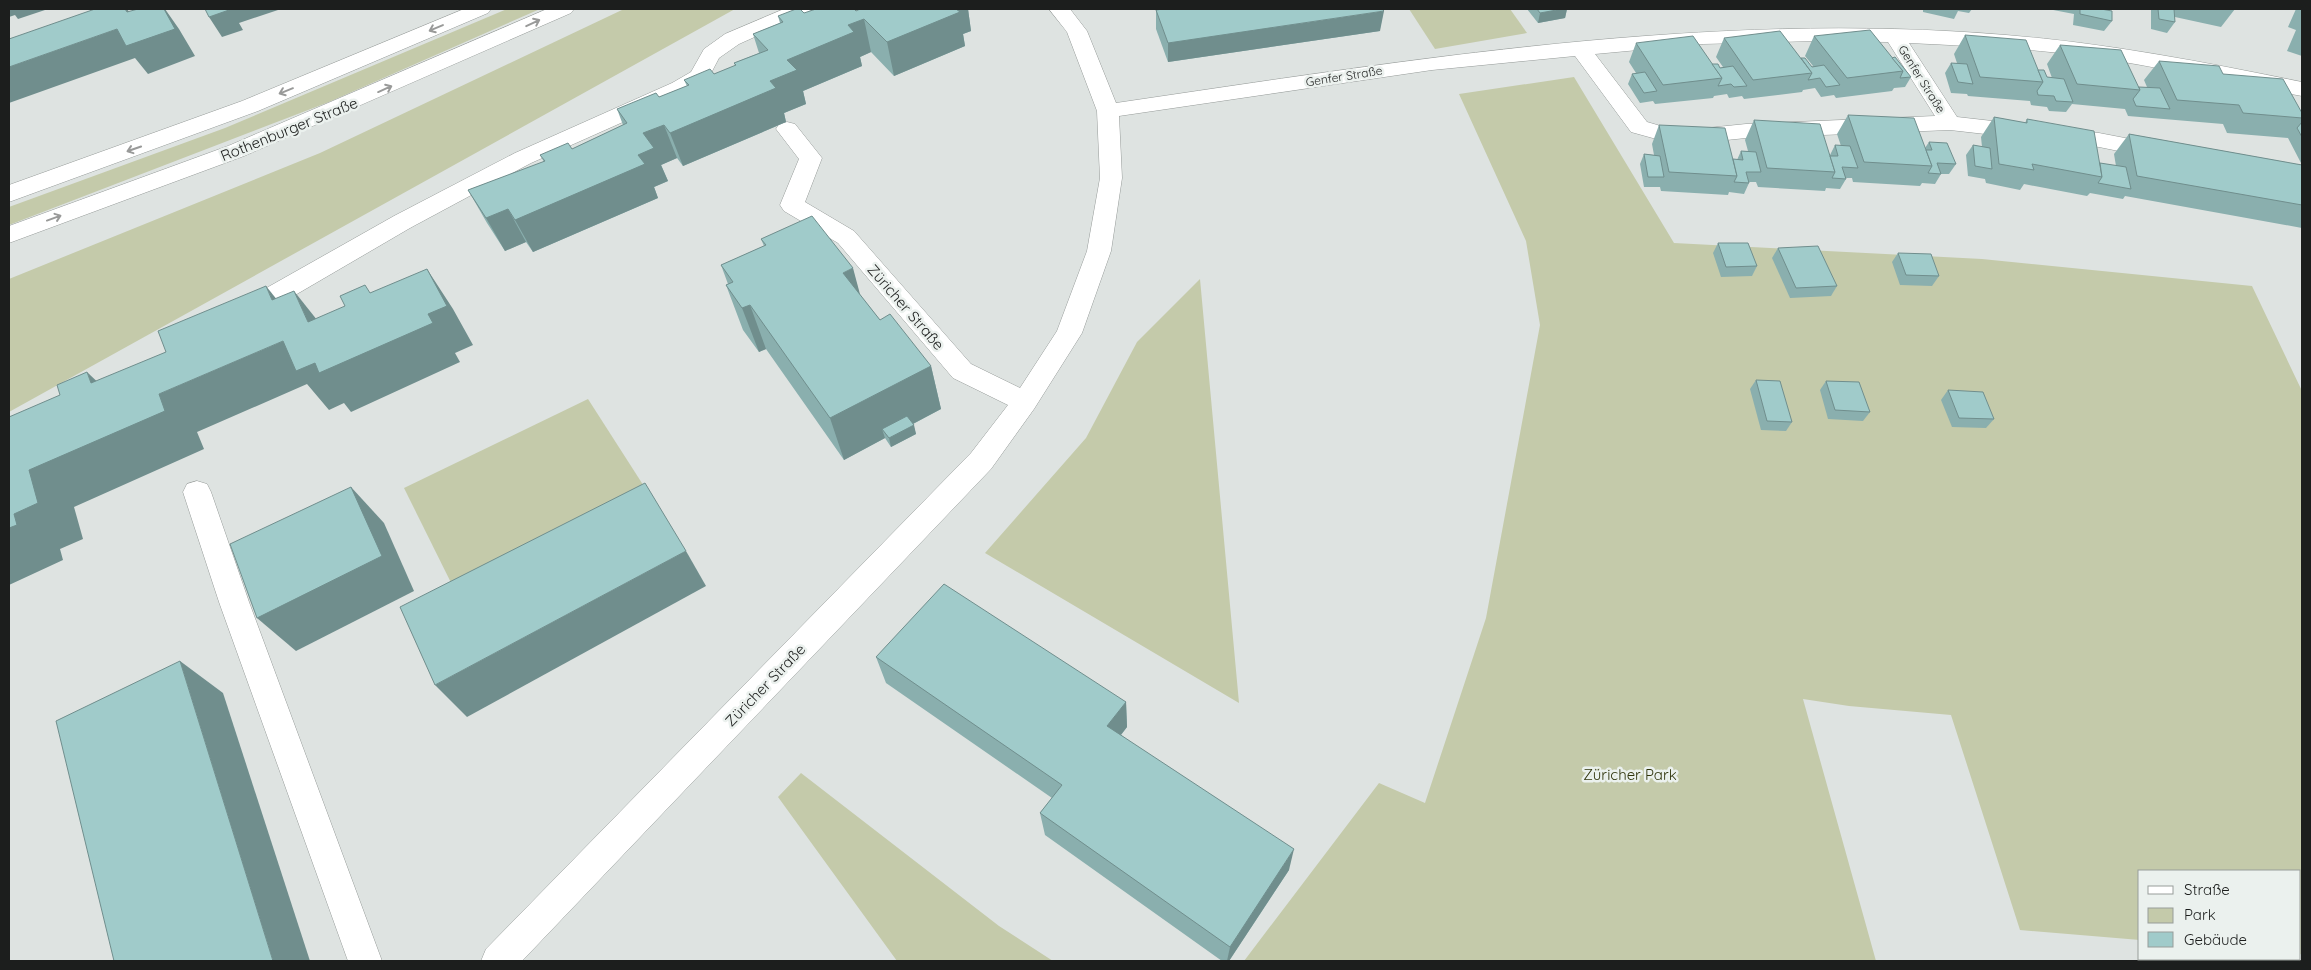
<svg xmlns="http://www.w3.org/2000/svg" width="2311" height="970" viewBox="0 0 2311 970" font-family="Quicksand,sans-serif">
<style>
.green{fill:#c4caaa}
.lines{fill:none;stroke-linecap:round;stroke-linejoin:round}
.minor-casing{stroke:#969b99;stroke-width:1}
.major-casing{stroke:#969b99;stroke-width:1}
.minor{fill:#fff;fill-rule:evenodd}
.major{fill:#fff;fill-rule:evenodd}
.wall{fill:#8aafae}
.shaded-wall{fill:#708e8d}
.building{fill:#a0cbca;stroke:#708e8d}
.oneway{stroke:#999a99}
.labels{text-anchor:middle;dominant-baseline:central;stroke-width:5;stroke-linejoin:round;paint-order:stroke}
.far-street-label{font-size:12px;fill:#1c1e1d;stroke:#ebf1ee}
.street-label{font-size:15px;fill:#1c1e1d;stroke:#ebf1ee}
.park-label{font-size:15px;fill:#2e330a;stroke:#ebf1ee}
</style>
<rect width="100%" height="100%" fill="#dee3e1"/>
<g class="green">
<polygon points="507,9 540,9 329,102 9,225 9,207 225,128"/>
<polygon points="624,9 735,9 9,412 9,279 320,153"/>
<polygon points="1409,9 1510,9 1527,33 1435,49"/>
<polygon points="1574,77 1674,243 1982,259 2252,286 2302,391 2302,955 2300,954 2300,871 2140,871 2140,940 2020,930 1951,715 1849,706 1803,699 1876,961 1244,961 1379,783 1425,803 1486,618 1540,325 1526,241 1459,94"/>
<polygon points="1200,279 1239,703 985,553 1086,438 1137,342"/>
<polygon points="588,399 665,519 470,621 404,488"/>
<polygon points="801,773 999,926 1053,961 897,961 778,797"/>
</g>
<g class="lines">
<defs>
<g id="minor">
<polygon points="784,9 811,9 808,13 739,44 719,58 707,81 688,93 531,163 410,228 249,322 240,324 231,322 228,315 231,308 394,216 515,153 672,83 691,72 704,49 725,34"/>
<path d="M1049 9H1070L1087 31 1116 103C1409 60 1708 10 2006 35 2106 43 2204 62 2302 82V96C2229 83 2158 66 2084 56 2026 48 1968 46 1909 43L1957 117 2099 133 2166 146 2169 151 2166 156 2158 159 2099 147 1950 130 1746 138 1678 145 1631 132 1575 56 1432 70 1119 116 1122 178 1111 251 1082 333 1034 409 991 469 522 961H481L486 949 971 453 1008 405 953 378 838 243 784 211 780 205 799 159 776 129 779 124 787 122 795 124 822 158 805 202 854 231 971 364 1020 388 1057 331 1087 251 1100 178 1097 111 1067 32ZM1816 41 1888 42 1935 116 1746 124 1678 131 1647 122 1595 54 1703 44Z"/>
<polygon points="197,481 207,484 211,492 249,602 382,961 348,961 219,602 183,492 187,484"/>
</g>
<g id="major">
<polygon points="464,9 491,9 488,13 258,111 9,202 9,185 242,101"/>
<polygon points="547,9 574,9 571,13 244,156 9,243 9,226 228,146"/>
</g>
</defs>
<use href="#minor" class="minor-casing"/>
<use href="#major" class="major-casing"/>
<use href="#minor" class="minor"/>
<use href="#major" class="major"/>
</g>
<g class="wall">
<polygon points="860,9 968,9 971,31 963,34 965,46 894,76 871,52 860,57 862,66 803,91 806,104 784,113 786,122 683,166 677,158 661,165 668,181 654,187 658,198 533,252 526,242 505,251 487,223 468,190 544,162 540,155 572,149 623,125 617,109 659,97 687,86 684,80 714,74 735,66 734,63 759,53 753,34 780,23 778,16 804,13 856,11"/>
<polygon points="1527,9 1567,9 1565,18 1538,23"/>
<polygon points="1923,9 1972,9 1969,13 1958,11 1954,19 1923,12"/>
<polygon points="2048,9 2103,9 2112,21 2104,31 2073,25 2074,14"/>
<polygon points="2151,9 2235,9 2221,27 2175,17 2175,22 2167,33 2151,29"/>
<polygon points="2296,9 2302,9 2302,56 2287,51 2296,30 2288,27"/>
<polygon points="1156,10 1380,31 1168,62 1156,29"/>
<polygon points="1965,35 2038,70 2047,77 2052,78 2047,64 2060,45 2139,87 2147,87 2144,80 2159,61 2223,74 2302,111 2302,163 2301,163 2288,138 2227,133 2223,124 2128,116 2125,109 2072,104 2066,112 2049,111 2047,107 2031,105 2030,101 1968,96 1967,94 1951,93 1945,73 1951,63 1957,63 1954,54"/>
<polygon points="1814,36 1892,58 1911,77 1905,87 1894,88 1892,91 1836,98 1834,95 1821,97 1815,88 1803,90 1802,92 1744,99 1742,96 1729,98 1727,94 1714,96 1713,98 1655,104 1653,101 1640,103 1628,84 1632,74 1636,73 1629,62 1636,43 1712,64 1720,68 1723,67 1716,57 1724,38 1801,58 1812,67 1813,66 1805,56"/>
<polygon points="1848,115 1925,148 1929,142 1956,164 1949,174 1941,174 1935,184 1922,183 1920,186 1853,182 1852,178 1846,178 1846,179 1840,189 1826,188 1825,191 1758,187 1756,182 1749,182 1749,183 1744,194 1729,192 1728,195 1661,191 1660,187 1644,187 1640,164 1644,154 1654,155 1652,144 1659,125 1733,159 1737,160 1741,151 1748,151 1745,140 1754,120 1830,155 1835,145 1841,146 1837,134"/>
<polygon points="1994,117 2025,123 2027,119 2100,163 2116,166 2114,154 2129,134 2302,165 2302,228 2125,196 2123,199 2090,193 2087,196 2024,184 2020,190 1986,183 1985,179 1968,176 1966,155 1973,145 1982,147 1981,137"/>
<polygon points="761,239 860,295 880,320 931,366 941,409 913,424 916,434 891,447 885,438 844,460 766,349 759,352 743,330 726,285 728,284 721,265 764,246"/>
<polygon points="1718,243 1757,266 1752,276 1721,277 1713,253"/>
<polygon points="1778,248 1837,286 1831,296 1790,298 1772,258"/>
<polygon points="1898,253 1939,276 1932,286 1900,285 1892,262"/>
<polygon points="1756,380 1792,422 1786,431 1761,430 1750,389"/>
<polygon points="1826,381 1870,412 1863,421 1828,419 1820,390"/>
<polygon points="1948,390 1994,419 1986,428 1952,427 1941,400"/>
<polygon points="876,657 1126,702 1127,727 1121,735 1289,870 1229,961 1222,961 1045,835 1040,813 1052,798 886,683"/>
</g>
<g class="shaded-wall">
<polygon points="9,9 48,9 18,19 15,15 9,17"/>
<polygon points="125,9 127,9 141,27 164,9 165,9 179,29 195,56 148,74 135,58 9,103 9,67 117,29 127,12"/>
<polygon points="229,9 281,9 239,23 243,30 222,37 209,17"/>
<polygon points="952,9 968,9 971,31 963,34 965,46 894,76 887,42"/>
<polygon points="1562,9 1567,9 1565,18 1538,23 1540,13"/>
<polygon points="1384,11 1380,31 1168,62 1168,43"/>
<polygon points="864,19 871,52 860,57 862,66 803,91 806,104 784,113 786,122 683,166 670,133 770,81 787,60 848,25"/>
<polygon points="664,125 677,158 661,165 668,181 654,187 658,198 533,252 515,220 638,155 643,133"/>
<polygon points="508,209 526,242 505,251 486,218"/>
<polygon points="853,268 865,313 843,273"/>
<polygon points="427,269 453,309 473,345 455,353 460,362 351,412 344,403 329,410 307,384 197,432 204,449 74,507 83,539 60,549 63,560 9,585 9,528 29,470 159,394 283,341 428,314"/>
<polygon points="266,286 298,326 272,300"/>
<polygon points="294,291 325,330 308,322"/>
<polygon points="750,305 766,349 759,352 742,308"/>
<polygon points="931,366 941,409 888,437 882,429 885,438 844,460 830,418"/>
<polygon points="87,372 128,411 91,383"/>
<polygon points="914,425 916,434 891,447 889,438"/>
<polygon points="351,487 384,523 414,591 296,651 257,618"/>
<polygon points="686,551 706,586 467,717 435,685"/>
<polygon points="180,661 223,693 310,961 273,961"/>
<polygon points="1126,702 1127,727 1109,750 1107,726"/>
<polygon points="1294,849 1289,870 1229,961 1227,961 1230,947"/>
</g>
<g class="building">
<polygon points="95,9 125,9 127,12 138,9 164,9 175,29 126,46 117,29 9,67 9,39"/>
<polygon points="205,9 229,9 229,10 209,17"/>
<polygon points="796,9 800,9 804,13 816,9 854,9 856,11 860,9 956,9 960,12 887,42 864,19 848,25 854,32 787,60 797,70 770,81 776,88 670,133 664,125 643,133 654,148 638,155 645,164 515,220 508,209 486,218 468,190 545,161 540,155 568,143 572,149 627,123 617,109 656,93 659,97 689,85 684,80 710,69 714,74 736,65 734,63 768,50 753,34 783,22 778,16"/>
<polygon points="1163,9 1382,9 1384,11 1168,43 1156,10"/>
<polygon points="1537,9 1562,9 1540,13"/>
<polygon points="2080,9 2101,9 2112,11 2112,21 2080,14"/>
<polygon points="2158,9 2174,9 2175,22 2159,19"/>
<polygon points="1870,30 1903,71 1847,78 1814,36"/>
<polygon points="1780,31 1812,73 1753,80 1724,38"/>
<polygon points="1965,35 2026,40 2043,82 1980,77"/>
<polygon points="1693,36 1722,78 1663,85 1636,43"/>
<polygon points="2060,45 2121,50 2140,90 2077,84"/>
<polygon points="1895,57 1911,77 1900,78 1903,71 1892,58"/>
<polygon points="1801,58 1805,58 1812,67 1824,65 1840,85 1826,87 1820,78 1808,80 1812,73"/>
<polygon points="2159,61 2219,66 2223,74 2283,79 2302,113 2302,118 2243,113 2239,105 2177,100"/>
<polygon points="1951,63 1967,64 1973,84 1958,82"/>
<polygon points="1712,64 1718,64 1720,68 1733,66 1747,86 1734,87 1731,84 1718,86 1722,78"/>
<polygon points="2038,70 2044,70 2047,77 2064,79 2073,102 2056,101 2054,96 2038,95 2037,91 2043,82"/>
<polygon points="1645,72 1657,91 1644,93 1632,74"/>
<polygon points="2139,87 2160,88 2170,109 2136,106 2133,99 2140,90"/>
<polygon points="1848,115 1914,118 1932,166 1864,162"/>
<polygon points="1994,117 2027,123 2027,119 2094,131 2102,177 2032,164 2034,170 1999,164"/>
<polygon points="1754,120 1820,124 1835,172 1767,168"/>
<polygon points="2302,122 2302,137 2297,128"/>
<polygon points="1659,125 1725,128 1737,176 1669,172"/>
<polygon points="2129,134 2302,165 2302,205 2137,176"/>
<polygon points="1929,142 1947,143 1956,164 1937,163 1941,174 1928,173 1932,166 1926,150 1932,150"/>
<polygon points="1835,145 1850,146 1858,168 1842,167 1846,179 1832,178 1835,172 1830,156 1838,156"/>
<polygon points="1973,145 1990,148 1992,169 1975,166"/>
<polygon points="1741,151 1756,152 1761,172 1746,172 1749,183 1734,182 1737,176 1733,159 1743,160"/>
<polygon points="1644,154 1660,156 1664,177 1648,177"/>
<polygon points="2100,163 2126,167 2131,189 2098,183 2102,177"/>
<polygon points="812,216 853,268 843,273 880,320 890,314 931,366 830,418 750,305 742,308 726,285 733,282 721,265 766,245 761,239"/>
<polygon points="1718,243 1748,243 1757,266 1726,267"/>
<polygon points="1818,246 1837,286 1796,288 1778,248"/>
<polygon points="1898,253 1931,254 1939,276 1906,275"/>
<polygon points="427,269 447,306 428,314 433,323 319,373 315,363 296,371 283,341 159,394 165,411 29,470 38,503 14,514 17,525 9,528 9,417 60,395 57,385 87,372 91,383 166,352 158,331 266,286 272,300 294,291 308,322 345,306 340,296 365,285 370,293"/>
<polygon points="1756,380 1780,381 1792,422 1767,421"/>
<polygon points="1826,381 1859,382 1870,412 1835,410"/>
<polygon points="1948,390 1983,392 1994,419 1959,418"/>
<polygon points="907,416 914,425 889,438 882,429"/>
<polygon points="645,483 686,551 435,685 400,607"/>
<polygon points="351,487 382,556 257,618 230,544"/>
<polygon points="944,584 1126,702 1107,726 1294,849 1230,947 1040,813 1062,785 876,657"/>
<polygon points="180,661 273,961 114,961 56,721"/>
</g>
<defs><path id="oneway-shaft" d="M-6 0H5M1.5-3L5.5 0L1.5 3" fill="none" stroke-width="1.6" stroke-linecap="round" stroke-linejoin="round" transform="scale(1.25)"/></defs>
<g class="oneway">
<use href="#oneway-shaft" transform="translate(533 23) rotate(-25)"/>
<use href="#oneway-shaft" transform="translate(436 28) rotate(157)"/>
<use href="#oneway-shaft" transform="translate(385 89) rotate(-24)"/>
<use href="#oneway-shaft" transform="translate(286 91) rotate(158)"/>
<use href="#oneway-shaft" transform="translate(134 149) rotate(161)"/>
<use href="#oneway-shaft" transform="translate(54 218) rotate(-20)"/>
</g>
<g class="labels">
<g class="far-street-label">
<text transform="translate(1344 76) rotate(-9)">Genfer Straße</text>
<text transform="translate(1922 79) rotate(58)">Genfer Straße</text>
</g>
<g class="street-label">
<text transform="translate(289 129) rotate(-22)">Rothenburger Straße</text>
<text transform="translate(906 307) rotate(49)">Züricher Straße</text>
<text transform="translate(765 685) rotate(-46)">Züricher Straße</text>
</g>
<g class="park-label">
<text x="1630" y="774">Züricher Park</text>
</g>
</g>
<rect width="2311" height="970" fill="none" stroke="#1c1e1d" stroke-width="20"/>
<rect x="2138" y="870" width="162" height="90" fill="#ebf1ee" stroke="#989d9a"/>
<rect x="2148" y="886" width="25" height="8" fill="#ffffff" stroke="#989d9a"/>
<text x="2184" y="895" font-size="15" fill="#1c1e1d">Straße</text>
<rect x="2148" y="908" width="25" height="15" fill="#c4caaa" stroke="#989d9a"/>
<text x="2184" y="920" font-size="15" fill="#1c1e1d">Park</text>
<rect x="2148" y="932" width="25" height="15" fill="#a0cbca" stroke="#989d9a"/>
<text x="2184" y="945" font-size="15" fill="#1c1e1d">Gebäude</text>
</svg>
